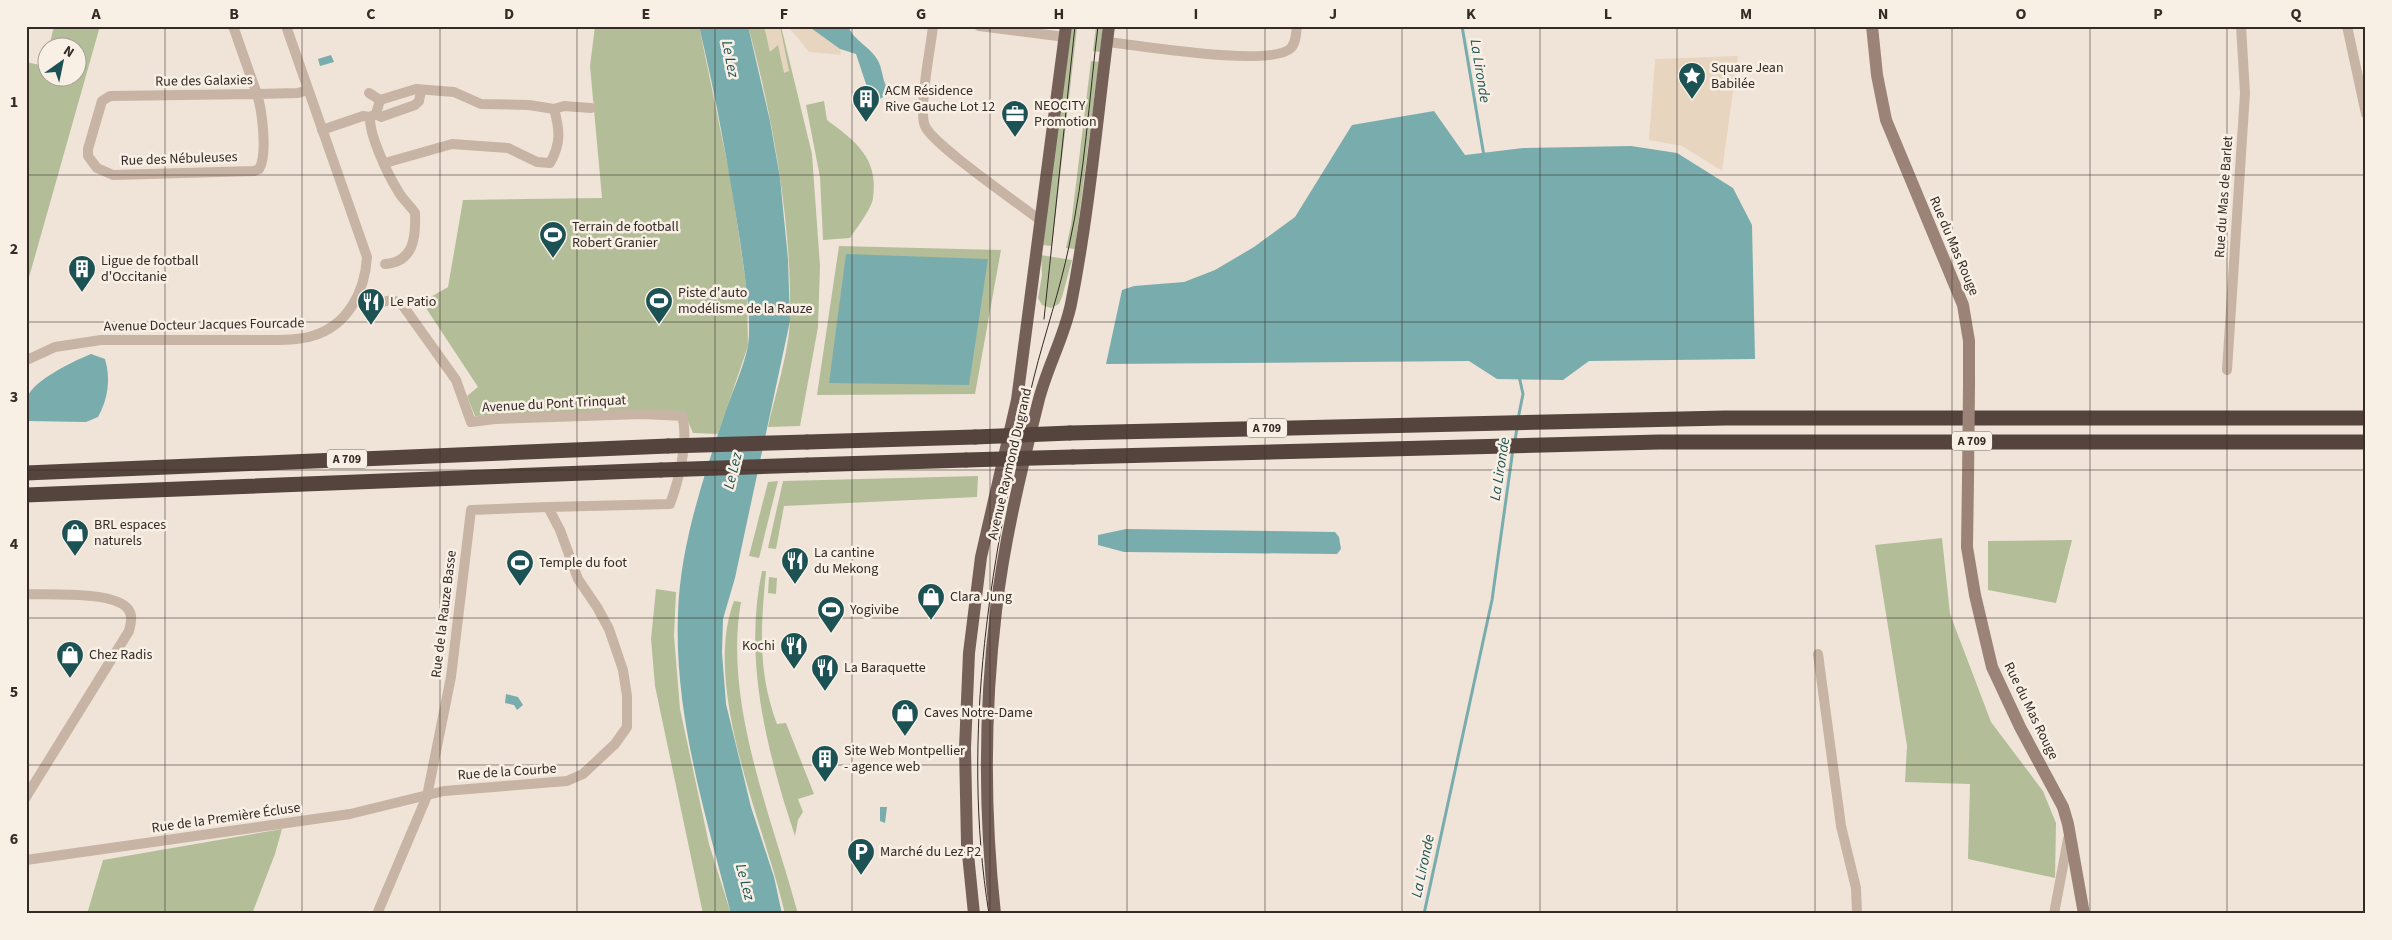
<svg xmlns="http://www.w3.org/2000/svg" width="2392" height="940" viewBox="0 0 2392 940" font-family="'Source Sans 3',sans-serif">
<style>
.green{fill:#b3be99}
.plaza{fill:#e8d5c0}
.water{fill:#79acac}
.lines{fill:none;stroke-linecap:round;stroke-linejoin:round}
.stream{stroke:#79acac;stroke-width:3}
.street{stroke:#c8b4a5;stroke-width:10}
.secondary{stroke:#9b8377;stroke-width:12}
.primary{stroke:#756058;stroke-width:12}
.highway{stroke:#54443d;stroke-width:15}
.tram{stroke:#342a26;stroke-width:1}
.secondary-bridge{stroke:#9b8377;stroke-width:12}
.highway-bridge{stroke:#54443d;stroke-width:15}
.grid{fill:none;stroke:#342a26;stroke-width:1;stroke-opacity:0.55}
.labels{text-anchor:middle;dominant-baseline:central;stroke-width:5;stroke-linejoin:round;paint-order:stroke}
.shield{fill:#f8efe5;stroke:#6f655f;stroke-width:1}
.shield-label{font-size:12px;font-weight:bold;fill:#342a26}
.poi-label{font-size:14px;fill:#342a26;stroke:#f8efe5;text-anchor:start}
.street-label{font-size:14px;fill:#342a26;stroke:#f8efe5}
.water-label{font-size:15px;font-style:italic;fill:#1d5254;stroke:#f8efe5}
.neatline{fill:none;stroke:#342a26;stroke-width:2}
.grid-label{font-size:16px;text-anchor:middle;font-weight:bold;fill:#342a26}
</style>
<rect width="100%" height="100%" fill="#f0e4d9"/>
<g class="green">
<polygon points="54,26 100,26 26,288 26,62 45,66 47,56 48,78 78,78 78,48 49,47"/>
<polygon points="595,26 699,26 731,181 747,291 748,346 718,434 693,433 685,415 548,413 475,416 467,396 478,387 422,302 448,287 463,200 602,198 590,66"/>
<path d="M748 26H781L812 154 820 266 818 327 800 426 768 427C775 395 789 352 790 319 792 225 773 117 748 26Z"/>
<polygon points="1096,26 1103,26 1100,52 1093,51"/>
<polygon points="1070,27 1077,28 1052,246 1042,245"/>
<polygon points="1091,61 1099,62 1075,249 1066,248 1071,225"/>
<path d="M824 101 827 120C855 141 879 158 873 198 872 208 856 229 850 238L823 240 820 177 806 105Z"/>
<polygon points="839,246 1001,250 975,394 817,395"/>
<polygon points="1041,255 1072,260 1062,297 1059,304 1051,308 1042,305 1038,298 1042,275"/>
<polygon points="978,476 977,497 784,506 776,549 768,548 783,481"/>
<polygon points="778,481 759,558 749,556 768,482"/>
<polygon points="1942,538 1950,614 1991,722 2043,791 2056,823 2055,878 1968,859 1970,784 1905,782 1907,746 1875,545"/>
<polygon points="2072,540 2056,603 1988,590 1988,541"/>
<path d="M762 571H766C761 626 757 670 777 724L786 723 814 794 798 799 803 812 798 820 795 836C767 752 743 659 762 571Z"/>
<polygon points="769,577 777,578 776,594 768,593"/>
<polygon points="656,589 676,592 674,636 680,709 709,844 731,914 703,914 655,686 651,639"/>
<path d="M734 601 741 602C723 703 772 817 798 914H785C765 826 701 688 734 601Z"/>
<polygon points="282,829 275,854 252,914 87,914 103,860"/>
</g>
<g class="plaza">
<polygon points="764,26 780,26 789,71 784,73 778,45 770,52"/>
<polygon points="788,26 808,26 840,49 841,55 809,52"/>
<polygon points="1738,56 1722,171 1682,146 1649,140 1655,59"/>
</g>
<g class="water">
<path d="M699 26H748L770 121 780 178 788 259 790 321 735 578 723 619 722 653 726 704 751 807 774 877 782 914H731C706 816 674 716 678 614 680 547 702 482 723 419 730 397 744 367 748 346 752 316 744 271 740 241 729 169 716 97 699 26Z"/>
<path d="M808 26H848C854 41 869 46 877 59 884 70 881 83 891 92L880 99 867 87 856 54 840 49Z"/>
<polygon points="331,55 334,62 320,66 318,59"/>
<polygon points="1434,111 1465,155 1523,148 1631,146 1677,153 1733,188 1752,225 1755,359 1589,361 1563,380 1497,379 1469,361 1106,364 1122,290 1134,286 1184,282 1215,270 1254,247 1295,217 1352,125"/>
<polygon points="846,254 988,259 969,385 829,383"/>
<path d="M91 354 105 359C111 379 108 399 98 417L86 422 26 421C26 414 24 404 27 398 33 380 74 361 91 354Z"/>
<polygon points="1126,529 1335,532 1339,537 1341,549 1337,554 1124,552 1098,545 1098,535"/>
<polygon points="506,694 518,697 523,705 517,710 514,705 505,703"/>
<polygon points="880,807 887,807 885,823 880,821"/>
</g>
<g class="lines">
<g class="stream">
<polyline points="1462,26 1484,156"/>
<polyline points="1518,419 1523,394 1519,376"/>
<polyline points="1515,441 1517,427"/>
<polyline points="1424,914 1492,600 1513,449"/>
</g>
<g class="street">
<path d="M233 26 257 94C262 110 268 155 259 169L254 171 113 175 97 168 88 156V149L102 101 110 96 257 94 298 93 307 90"/>
<path d="M933 26C931 47 918 109 925 126 932 144 1021 205 1041 221"/>
<polyline points="979,26 1065,37"/>
<polyline points="2347,26 2366,114"/>
<path d="M1107 42C1138 45 1271 68 1291 48 1296 43 1296 33 1297 26"/>
<polyline points="369,93 380,100"/>
<polyline points="376,114 380,100 416,89 454,92 481,104 529,105 554,109 564,106 591,108"/>
<path d="M370 117C369 135 388 175 398 191 402 199 410 205 415 213 416 237 414 262 385 264"/>
<polyline points="322,130 363,116 370,117 376,114 381,117 415,105 419,101 421,91"/>
<path d="M385 163 452 144 508 148 537 162 550 163C561 144 560 130 554 109"/>
<path d="M29 359 55 347 101 340H273C286 340 300 340 312 336 348 326 365 291 367 257L286 26"/>
<polyline points="2227,370 2245,93 2241,26"/>
<path d="M26 594C49 595 115 591 128 609 133 615 131 623 129 631L26 797"/>
<polyline points="1818,654 1841,826 1856,888 1857,914"/>
<path d="M26 860 350 814 444 791 567 781 583 774 615 744 627 727V696L623 670 609 629 597 607 578 579 560 530 548 507 670 504C679 480 689 440 682 416L643 414 495 419 471 422 456 380 401 303 391 300 379 303"/>
<polyline points="377,914 427,796 451,677 471,510 548,507"/>
<polyline points="2054,914 2068,839"/>
</g>
<g class="secondary">
<polyline points="1872,26 1877,75 1886,120 1963,305 1969,341 1969,385"/>
<polyline points="1968,480 1967,547 1975,595 1992,667 2020,727 2063,807 2068,824 2084,914"/>
</g>
<g class="primary">
<polyline points="974,914 967,844 965,748 969,653 981,557 1017,400 1066,26"/>
<path d="M995 914C984 813 984 712 996 611 1004 541 1021 471 1038 403 1046 369 1064 338 1071 304 1089 213 1097 119 1109 26"/>
</g>
<g class="highway">
<polyline points="1070,433 1725,418 2366,418"/>
<polyline points="807,442 975,437"/>
<polyline points="1073,457 1659,442 2366,442"/>
<polyline points="807,465 966,460"/>
<polyline points="26,473 668,446"/>
<polyline points="26,495 661,470"/>
</g>
<g class="tram">
<polyline points="1044,319 1075,26"/>
<path d="M989 914C960 734 991 552 1034 377 1045 333 1060 290 1069 246 1085 174 1089 99 1098 26"/>
</g>
<polyline class="secondary-bridge" points="1968,480 1969,385"/>
<g class="highway-bridge">
<polyline points="975,437 1070,433"/>
<polyline points="668,446 807,442"/>
<polyline points="966,460 1073,457"/>
<polyline points="661,470 807,465"/>
</g>
</g>
<path class="grid" d="M165 26V914M302 26V914M440 26V914M577 26V914M715 26V914M852 26V914M990 26V914M1127 26V914M1265 26V914M1402 26V914M1540 26V914M1677 26V914M1815 26V914M1952 26V914M2090 26V914M2227 26V914M26 175H2366M26 322H2366M26 470H2366M26 618H2366M26 765H2366"/>
<defs>
<symbol id="sight-pin" viewBox="-11 -11 22 30"><path d="M0 17L-7.5 6A9.5 9.5 0 1 1 7.5 6Z" fill="#1d5254" stroke="#f8efe5"/><path d="M0-6L1.8-2.2L6-1.7L2.9 1.2L3.7 5.4L0 3.3L-3.7 5.4L-2.9 1.2L-6-1.7L-1.8-2.2Z" fill="#fff"/></symbol>
<symbol id="building-pin" viewBox="-11 -11 22 30"><path d="M0 17L-7.5 6A9.5 9.5 0 1 1 7.5 6Z" fill="#1d5254" stroke="#f8efe5"/><path d="M-4-6H4V6H1V3H-1V6H-4ZM-2.5-4.3h1.7v1.8h-1.7ZM.8-4.3h1.7v1.8H.8ZM-2.5-1h1.7V.8h-1.7ZM.8-1h1.7V.8H.8Z" fill="#fff"/></symbol>
<symbol id="office-pin" viewBox="-11 -11 22 30"><path d="M0 17L-7.5 6A9.5 9.5 0 1 1 7.5 6Z" fill="#1d5254" stroke="#f8efe5"/><path d="M-6-3h4V-5.5h4V-3h4V5H-6ZM-1-4.5V-3h2v-1.5ZM-6 0V1H6V0Z" fill="#fff"/></symbol>
<symbol id="stadium-pin" viewBox="-11 -11 22 30"><path d="M0 17L-7.5 6A9.5 9.5 0 1 1 7.5 6Z" fill="#1d5254" stroke="#f8efe5"/><path d="M0-5a6.5 5 0 1 0 0 10a6.5 5 0 1 0 0-10ZM-3.5-1.8h7v3.6h-7Z" fill="#fff"/></symbol>
<symbol id="restaurant-pin" viewBox="-11 -11 22 30"><path d="M0 17L-7.5 6A9.5 9.5 0 1 1 7.5 6Z" fill="#1d5254" stroke="#f8efe5"/><path d="M-5-6h1v4h1v-4h1v4h1v-4h1v5L-1.5 .5V6h-2V.5L-5-1ZM5-6V6H3V1.5H1.5Q1.5-4 5-6Z" fill="#fff"/></symbol>
<symbol id="shop-pin" viewBox="-11 -11 22 30"><path d="M0 17L-7.5 6A9.5 9.5 0 1 1 7.5 6Z" fill="#1d5254" stroke="#f8efe5"/><path d="M-5-2.5h2.3a2.7 3.5 0 0 1 5.4 0H5L5.5 6h-11ZM-1.5-2.5h3a1.5 2.3 0 0 0-3 0Z" fill="#fff"/></symbol>
<symbol id="parking-pin" viewBox="-11 -11 22 30"><path d="M0 17L-7.5 6A9.5 9.5 0 1 1 7.5 6Z" fill="#1d5254" stroke="#f8efe5"/><path d="M-3.5-5.5H1a3.5 3.5 0 0 1 0 7H-1V5.5H-3.5ZM-1-3.4V-.6H.8a1.4 1.4 0 0 0 0-2.8Z" fill="#fff"/></symbol>
</defs>
<g fill-rule="evenodd">
<use href="#sight-pin" x="1676" y="60" width="32" height="43"/>
<use href="#building-pin" x="850" y="83" width="32" height="43"/>
<use href="#office-pin" x="999" y="98" width="32" height="43"/>
<use href="#stadium-pin" x="537" y="219" width="32" height="43"/>
<use href="#building-pin" x="66" y="253" width="32" height="43"/>
<use href="#stadium-pin" x="643" y="285" width="32" height="43"/>
<use href="#restaurant-pin" x="355" y="286" width="32" height="43"/>
<use href="#shop-pin" x="59" y="517" width="32" height="43"/>
<use href="#restaurant-pin" x="779" y="545" width="32" height="43"/>
<use href="#stadium-pin" x="504" y="547" width="32" height="43"/>
<use href="#shop-pin" x="915" y="581" width="32" height="43"/>
<use href="#stadium-pin" x="815" y="594" width="32" height="43"/>
<use href="#restaurant-pin" x="778" y="630" width="32" height="43"/>
<use href="#shop-pin" x="54" y="639" width="32" height="43"/>
<use href="#restaurant-pin" x="809" y="652" width="32" height="43"/>
<use href="#shop-pin" x="889" y="697" width="32" height="43"/>
<use href="#building-pin" x="809" y="743" width="32" height="43"/>
<use href="#parking-pin" x="845" y="836" width="32" height="43"/>
</g>
<g class="labels">
<g class="shield">
<rect x="1247" y="418.5" width="40" height="19" rx="4"/>
<rect x="1952" y="431.5" width="40" height="19" rx="4"/>
<rect x="327" y="449.5" width="40" height="19" rx="4"/>
</g>
<g class="shield-label">
<text x="1267" y="428">A 709</text>
<text x="1972" y="441">A 709</text>
<text x="347" y="459">A 709</text>
</g>
<g class="poi-label">
<text x="1711" y="68">Square Jean<tspan x="1711" dy="16">Babilée</tspan></text>
<text x="885" y="91">ACM Résidence<tspan x="885" dy="16">Rive Gauche Lot 12</tspan></text>
<text x="1034" y="106">NEOCITY<tspan x="1034" dy="16">Promotion</tspan></text>
<text x="572" y="227">Terrain de football<tspan x="572" dy="16">Robert Granier</tspan></text>
<text x="101" y="261">Ligue de football<tspan x="101" dy="16">d'Occitanie</tspan></text>
<text x="678" y="293">Piste d'auto<tspan x="678" dy="16">modélisme de la Rauze</tspan></text>
<text x="390" y="302">Le Patio</text>
<text x="94" y="525">BRL espaces<tspan x="94" dy="16">naturels</tspan></text>
<text x="814" y="553">La cantine<tspan x="814" dy="16">du Mekong</tspan></text>
<text x="539" y="563">Temple du foot</text>
<text x="950" y="597">Clara Jung</text>
<text x="850" y="610">Yogivibe</text>
<text x="775" y="646" text-anchor="end">Kochi</text>
<text x="89" y="655">Chez Radis</text>
<text x="844" y="668">La Baraquette</text>
<text x="924" y="713">Caves Notre-Dame</text>
<text x="844" y="751">Site Web Montpellier<tspan x="844" dy="16">- agence web</tspan></text>
<text x="880" y="852">Marché du Lez P2</text>
</g>
<g class="street-label">
<text transform="translate(204 81) rotate(-1)">Rue des Galaxies</text>
<text transform="translate(179 159) rotate(-2)">Rue des Nébuleuses</text>
<text transform="translate(2224 197) rotate(-86)">Rue du Mas de Barlet</text>
<text transform="translate(1954 246) rotate(67)">Rue du Mas Rouge</text>
<text transform="translate(204 325) rotate(-1)">Avenue Docteur Jacques Fourcade</text>
<text transform="translate(554 404) rotate(-3)">Avenue du Pont Trinquat</text>
<text transform="translate(1010 464) rotate(-77)">Avenue Raymond Dugrand</text>
<text transform="translate(444 614) rotate(-83)">Rue de la Rauze Basse</text>
<text transform="translate(2031 711) rotate(64)">Rue du Mas Rouge</text>
<text transform="translate(507 772) rotate(-4)">Rue de la Courbe</text>
<text transform="translate(226 818) rotate(-8)">Rue de la Première Écluse</text>
</g>
<g class="water-label">
<text transform="translate(730 59) rotate(79)">Le Lez</text>
<text transform="translate(1480 71) rotate(81)">La Lironde</text>
<text transform="translate(1500 469) rotate(-81)">La Lironde</text>
<text transform="translate(733 471) rotate(-76)">Le Lez</text>
<text transform="translate(1423 866) rotate(-78)">La Lironde</text>
<text transform="translate(745 882) rotate(75)">Le Lez</text>
</g>
</g>
<rect width="2392" height="940" fill="none" stroke="#f8efe5" stroke-width="55"/>
<g transform="translate(62 62) rotate(33)"><circle r="24" fill="#f8efe5" stroke="#aaa099"/>
<path d="M0-4L9 19L0 12L-9 19Z" fill="#1d5254"/>
<text y="-8" font-size="14" font-weight="bold" text-anchor="middle" fill="#342a26">N</text>
</g>
<rect x="28" y="28" width="2336" height="884" class="neatline"/>
<g class="grid-label">
<text x="96" y="19">A</text>
<text x="234" y="19">B</text>
<text x="371" y="19">C</text>
<text x="509" y="19">D</text>
<text x="646" y="19">E</text>
<text x="784" y="19">F</text>
<text x="921" y="19">G</text>
<text x="1059" y="19">H</text>
<text x="1196" y="19">I</text>
<text x="1333" y="19">J</text>
<text x="1471" y="19">K</text>
<text x="1608" y="19">L</text>
<text x="1746" y="19">M</text>
<text x="1883" y="19">N</text>
<text x="2021" y="19">O</text>
<text x="2158" y="19">P</text>
<text x="2296" y="19">Q</text>
<text x="14" y="107">1</text>
<text x="14" y="254">2</text>
<text x="14" y="402">3</text>
<text x="14" y="549">4</text>
<text x="14" y="697">5</text>
<text x="14" y="844">6</text>
</g>
</svg>
